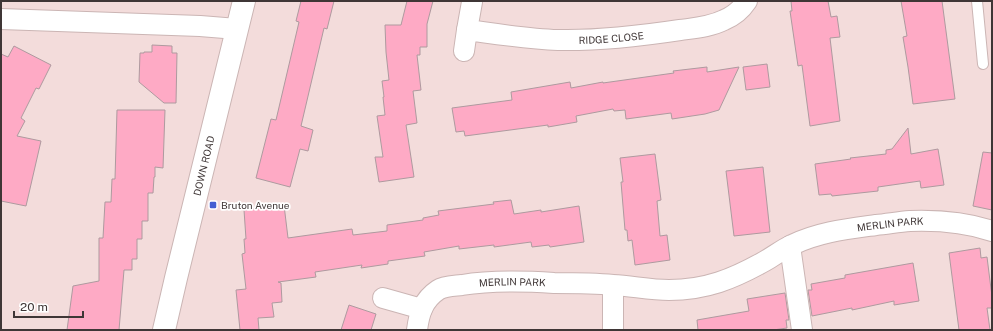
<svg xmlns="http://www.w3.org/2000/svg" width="993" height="331" viewBox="0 0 993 331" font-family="'Public Sans',sans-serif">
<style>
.building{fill:#feaac5;stroke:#ae9a9f}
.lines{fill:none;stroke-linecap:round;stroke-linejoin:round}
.service-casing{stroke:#cbb5b4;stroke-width:12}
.minor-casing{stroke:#cbb5b4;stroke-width:22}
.tertiary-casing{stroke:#cbb5b4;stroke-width:24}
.service{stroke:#fff;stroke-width:10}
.minor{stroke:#fff;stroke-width:20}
.tertiary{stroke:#fff;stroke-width:22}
.poi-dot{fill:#445fd2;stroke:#fff;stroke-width:1.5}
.labels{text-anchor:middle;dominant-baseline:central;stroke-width:3.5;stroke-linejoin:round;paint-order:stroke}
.street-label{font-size:10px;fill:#3f3636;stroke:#fff}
.poi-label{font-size:10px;fill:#3f3636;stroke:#fff;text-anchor:start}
</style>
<rect width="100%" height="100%" fill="#f3dcdb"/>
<g class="building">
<polygon points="301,1 334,1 327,29 324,28 301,126 313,130 308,151 300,149 290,187 256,178 271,119 276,120 299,22 296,21"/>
<polygon points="407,1 433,1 427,24 427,47 420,47 420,55 417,55 421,90 413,91 417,123 406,125 414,177 379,182 375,157 383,157 377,116 385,115 383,97 384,97 382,81 389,80 386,52 385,25 401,25"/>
<polygon points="791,1 828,1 831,17 837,16 840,37 830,38 840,121 810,126 802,65 798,66 790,11 792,11"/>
<polygon points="901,1 942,1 955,99 913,104 908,67 903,37 907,36"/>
<polygon points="152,45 172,46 172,53 177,53 176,103 164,103 139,82 140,53 144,53 144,52 152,52"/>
<polygon points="14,46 51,65 39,89 36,88 21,118 25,121 17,136 41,141 26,206 1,201 1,54 8,57"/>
<polygon points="767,64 770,87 746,90 743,67"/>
<polygon points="707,67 707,72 739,67 719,110 705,114 672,119 671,113 626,119 625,110 614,111 613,109 576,116 577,122 548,127 548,125 465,136 464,131 456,132 452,108 512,100 511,92 570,82 571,88 603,82 603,83 674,73 673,71"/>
<polygon points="117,110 165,110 163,168 155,167 155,177 154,177 153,193 148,193 148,221 142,221 142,239 137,239 137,259 132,259 132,270 124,270 119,330 67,330 73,286 99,281 99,238 103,238 105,202 111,202 112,179 115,179"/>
<polygon points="908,128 911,154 938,149 944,185 921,188 920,181 878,187 878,191 832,196 831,194 819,195 815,164 851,159 850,158 886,154 886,150 892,149"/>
<polygon points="983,152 992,153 992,210 973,206"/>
<polygon points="655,154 661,200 657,201 660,236 667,235 670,260 635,265 632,240 628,241 627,230 625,230 621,182 623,182 620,158"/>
<polygon points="763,167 770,232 734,236 726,171"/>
<polygon points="511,200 514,214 541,210 541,212 579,206 584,242 550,247 549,245 532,247 531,242 494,247 494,245 459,249 459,246 424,252 425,256 388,261 388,264 361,268 362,265 315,272 316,277 278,282 281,283 282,302 272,303 274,317 258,318 259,330 240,330 236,290 246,289 242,254 245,253 244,239 246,239 244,210 284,205 288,238 352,229 353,235 387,231 387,225 423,220 423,218 439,215 438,211 494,204 493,202"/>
<polygon points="980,248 981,258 987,257 990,281 992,296 992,308 987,308 990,330 959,330 949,253"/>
<polygon points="913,263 919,301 894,305 894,301 852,310 852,308 812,316 808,290 812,290 811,284 845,278 845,275"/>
<polygon points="785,293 789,320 786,320 787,328 773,330 698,330 697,320 749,311 747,299"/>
<polygon points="349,305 376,314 371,330 341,330"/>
</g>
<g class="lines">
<defs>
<polyline id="service" points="977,1 983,64"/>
<g id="minor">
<polyline points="1,19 200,26 237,29"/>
<polyline points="467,30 472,2"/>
<path id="s1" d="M464 51 467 30C497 34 528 39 558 40 599 41 640 36 680 30 694 28 710 27 724 20 734 16 741 10 747 1"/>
<polyline points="790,246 802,330"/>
<polyline points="613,285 613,330"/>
<polyline points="383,298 422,309"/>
<path id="s2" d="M417 330C419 314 423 300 438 290 444 286 454 286 462 285 492 280 523 281 554 283 574 283 594 283 613 285 632 286 650 290 669 290 706 290 733 279 765 261 774 256 783 249 792 245 819 232 847 229 876 225 887 224 898 222 910 221 938 220 965 222 992 231"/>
</g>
<g id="tertiary">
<path id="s3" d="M164 330 176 278 244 1"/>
</g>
</defs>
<use href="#service" class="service-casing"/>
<use href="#minor" class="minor-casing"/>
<use href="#tertiary" class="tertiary-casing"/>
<use href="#service" class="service"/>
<use href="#minor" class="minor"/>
<use href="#tertiary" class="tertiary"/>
</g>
<rect class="poi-dot" x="209" y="201" width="8" height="8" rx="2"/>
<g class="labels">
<g class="street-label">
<text stroke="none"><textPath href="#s1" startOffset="166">RIDGE CLOSE</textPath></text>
<text stroke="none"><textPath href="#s3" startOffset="169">DOWN ROAD</textPath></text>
<text stroke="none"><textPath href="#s2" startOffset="513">MERLIN PARK</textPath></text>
<text stroke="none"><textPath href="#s2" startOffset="122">MERLIN PARK</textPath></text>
</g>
<g class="poi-label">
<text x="221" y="205">Bruton Avenue</text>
</g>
</g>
<rect width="993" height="331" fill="none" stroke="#3f3636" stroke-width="4"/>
<path d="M14 311v6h69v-6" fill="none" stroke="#3f3636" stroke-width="2"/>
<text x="20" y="311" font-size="12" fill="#3f3636" stroke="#ffffff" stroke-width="3" paint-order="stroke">20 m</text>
</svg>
